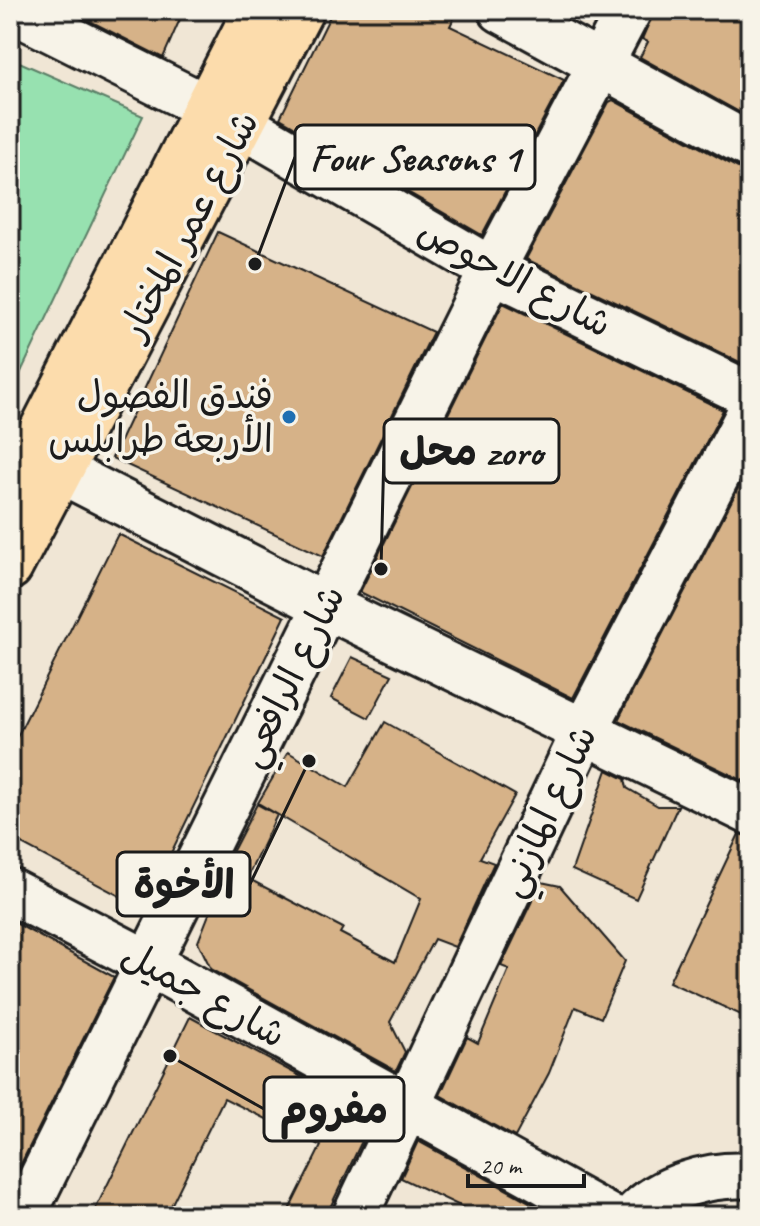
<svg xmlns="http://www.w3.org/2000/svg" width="760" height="1226" viewBox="0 0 760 1226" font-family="Caveat,'Playpen Sans Arabic',sans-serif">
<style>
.green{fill:#97e1b0;stroke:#5a7e66;stroke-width:2}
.building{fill:#d6b288;stroke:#1c1c1c;stroke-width:2}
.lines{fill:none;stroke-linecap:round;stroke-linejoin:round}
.minor-casing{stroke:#1c1c1c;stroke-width:50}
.major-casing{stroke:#1c1c1c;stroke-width:50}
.minor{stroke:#f7f3e8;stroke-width:44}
.major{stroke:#fcdcac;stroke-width:44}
.poi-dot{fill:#1f6fb2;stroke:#f7f3e8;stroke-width:3}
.labels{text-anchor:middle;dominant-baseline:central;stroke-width:7;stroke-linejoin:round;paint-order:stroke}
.street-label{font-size:38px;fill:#1c1c1c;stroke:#f7f3e8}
.poi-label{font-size:38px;fill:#1c1c1c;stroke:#f7f3e8;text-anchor:end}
.leader{fill:none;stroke:#1c1c1c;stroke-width:3}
.callout-dot{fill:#1c1c1c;stroke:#f7f3e8;stroke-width:3}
.callout{fill:#f7f3e8;stroke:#1c1c1c;stroke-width:3}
.callout-label{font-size:40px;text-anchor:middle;font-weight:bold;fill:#1c1c1c}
</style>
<rect width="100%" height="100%" fill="#f0e6d5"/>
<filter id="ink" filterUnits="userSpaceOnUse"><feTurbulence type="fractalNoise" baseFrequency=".0125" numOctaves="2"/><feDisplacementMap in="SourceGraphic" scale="16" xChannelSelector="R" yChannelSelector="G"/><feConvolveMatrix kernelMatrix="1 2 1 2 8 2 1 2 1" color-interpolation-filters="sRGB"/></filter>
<g filter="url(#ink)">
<polygon class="green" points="10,58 143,116 10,395"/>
<g class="building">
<polygon points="68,10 184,10 163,58"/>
<polygon points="333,10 458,10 450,26 564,80 482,235 280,118"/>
<polygon points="654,10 750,10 750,118 640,57 648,42 642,39"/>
<polygon points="613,100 738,168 750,171 748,366 526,259 609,102"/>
<polygon points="218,232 433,332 323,556 112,458"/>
<polygon points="503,303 723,410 573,698 360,592"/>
<polygon points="746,473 750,475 750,784 618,720"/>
<polygon points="118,534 285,617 144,909 10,838 10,751"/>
<polygon points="352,657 392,675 369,718 331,698"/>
<polygon points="385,722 515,795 480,858 494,863 455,947 434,939 390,1022 405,1052 396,1071 211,969 198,942 211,909 205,905 257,804 277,815 247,878 343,928 340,933 395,962 421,899 258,803 288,752 348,787"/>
<polygon points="607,770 625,779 627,788 658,806 678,806 636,899 572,870"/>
<polygon points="739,834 750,837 750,1019 669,982"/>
<polygon points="541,882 560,886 625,961 601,1018 575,1007 549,1073 515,1137 440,1095 467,1037 478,1043 509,969 501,966"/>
<polygon points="10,920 114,977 10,1186"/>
<polygon points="190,1017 374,1116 326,1216 286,1216 321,1146 224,1098 166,1216 92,1216"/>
<polygon points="418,1141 555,1216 481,1216 401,1178"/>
</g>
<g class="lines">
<defs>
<g id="minor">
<polyline points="12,10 242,125 492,270 750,395"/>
<polyline points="501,10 750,146"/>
<polyline points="59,470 326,606 750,812"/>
<polyline points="10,891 148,963 607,1216"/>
<polyline points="23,1216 492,270 629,10"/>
<polyline points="355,1216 584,732 750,412"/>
<path d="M634 1216C661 1186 711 1173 750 1176"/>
</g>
<g id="major">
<polyline points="10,493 256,10"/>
<polyline points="10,567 301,10"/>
</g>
</defs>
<use href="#minor" class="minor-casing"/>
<use href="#major" class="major-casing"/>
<use href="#minor" class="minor"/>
<use href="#major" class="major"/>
</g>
</g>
<circle class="poi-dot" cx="289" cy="417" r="8"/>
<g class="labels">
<g class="street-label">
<text transform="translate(189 225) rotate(-62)">شارع عمر المختار</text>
<text transform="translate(515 277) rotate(28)">شارع الاحوص</text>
<text transform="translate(291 676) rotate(-64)">شارع الرافعي</text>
<text transform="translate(547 811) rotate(-65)">شارع المازني</text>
<text transform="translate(204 994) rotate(29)">شارع جميل</text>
</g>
<g class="poi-label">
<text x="273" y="395">فندق الفصول<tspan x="273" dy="44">الأربعة طرابلس</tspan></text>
</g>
</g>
<path class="leader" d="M255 264L295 157M381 569L384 451M309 761L250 884M170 1056L264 1109"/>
<g class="callout-dot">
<circle cx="255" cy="264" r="8"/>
<circle cx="381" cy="569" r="8"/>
<circle cx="309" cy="761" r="8"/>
<circle cx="170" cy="1056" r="8"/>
</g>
<g class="callout">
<rect x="295" y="125" width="240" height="64" rx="8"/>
<rect x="384" y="419" width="175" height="64" rx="8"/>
<rect x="117" y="852" width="133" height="64" rx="8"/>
<rect x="264" y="1077" width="140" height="64" rx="8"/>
</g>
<g class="callout-label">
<text x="415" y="171">Four Seasons 1</text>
<text x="471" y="465">محل zoro</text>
<text x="184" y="898">الأخوة</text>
<text x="334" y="1123">مفروم</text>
</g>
<rect width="760" height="1226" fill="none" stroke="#f7f3e8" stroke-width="40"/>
<rect x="20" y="20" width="720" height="1186" fill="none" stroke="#1c1c1c" stroke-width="3" filter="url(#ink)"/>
<path d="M468 1174v12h116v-12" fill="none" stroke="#1c1c1c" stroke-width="4"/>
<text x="480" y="1174" font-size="24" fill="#1c1c1c" stroke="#f7f3e8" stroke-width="6" paint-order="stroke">20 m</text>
</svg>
